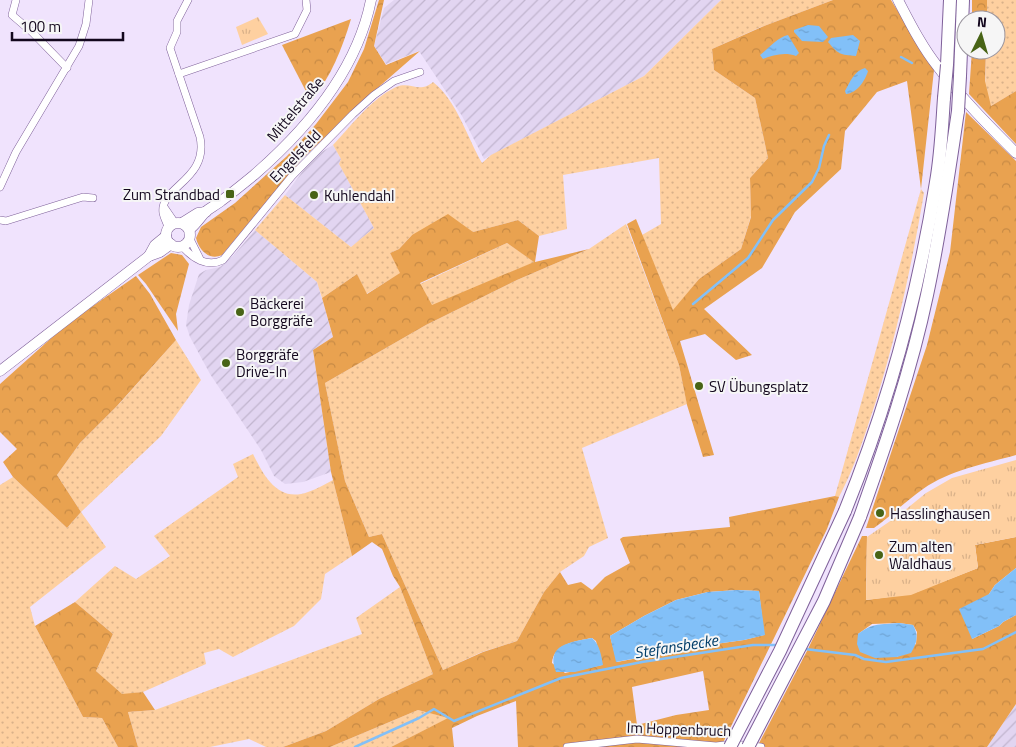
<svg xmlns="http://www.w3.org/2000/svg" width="1016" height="747" viewBox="0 0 1016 747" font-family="'Titillium Web',sans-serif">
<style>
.industrial{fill:url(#industrial-furrows)}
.grass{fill:url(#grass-dots)}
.forest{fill:url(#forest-crowns);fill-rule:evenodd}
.park{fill:url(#park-tufts)}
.water{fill:url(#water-ripples)}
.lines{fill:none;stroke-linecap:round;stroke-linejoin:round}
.stream{stroke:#82c0f8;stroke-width:2.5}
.minor-casing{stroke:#7f619a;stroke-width:8}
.secondary-casing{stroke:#7f619a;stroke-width:11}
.motorway-casing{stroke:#7f619a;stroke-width:14}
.minor{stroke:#fff;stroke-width:7}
.secondary{stroke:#fff;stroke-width:10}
.motorway{stroke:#fff;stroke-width:12}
.motorway-bridge-casing{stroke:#7f619a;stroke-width:14;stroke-linecap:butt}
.motorway-bridge{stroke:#fff;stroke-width:12}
.poi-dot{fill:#486416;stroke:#f6f6f6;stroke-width:2}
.labels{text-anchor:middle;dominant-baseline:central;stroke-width:4;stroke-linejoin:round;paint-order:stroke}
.street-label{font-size:15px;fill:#13071d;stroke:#f6f6f6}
.poi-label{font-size:15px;fill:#13071d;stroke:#f6f6f6;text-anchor:start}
.water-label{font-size:16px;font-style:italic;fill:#003d69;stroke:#f6f6f6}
</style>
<defs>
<pattern id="industrial-furrows" width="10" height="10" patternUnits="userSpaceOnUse" patternTransform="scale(1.25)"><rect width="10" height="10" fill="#e2d5f1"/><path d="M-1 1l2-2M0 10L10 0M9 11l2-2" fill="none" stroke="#c1b5ce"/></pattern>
<pattern id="grass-dots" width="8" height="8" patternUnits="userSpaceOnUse" patternTransform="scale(1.25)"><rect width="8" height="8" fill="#fed0a0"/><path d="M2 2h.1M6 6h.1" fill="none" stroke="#d9b189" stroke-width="1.8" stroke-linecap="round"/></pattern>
<pattern id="forest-crowns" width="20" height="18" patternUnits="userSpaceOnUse" patternTransform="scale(1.25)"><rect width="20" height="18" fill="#e9a250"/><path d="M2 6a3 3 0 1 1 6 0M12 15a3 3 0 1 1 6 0" fill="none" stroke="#c78a45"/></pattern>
<pattern id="park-tufts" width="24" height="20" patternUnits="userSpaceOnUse" patternTransform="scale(1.25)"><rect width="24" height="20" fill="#fed0a0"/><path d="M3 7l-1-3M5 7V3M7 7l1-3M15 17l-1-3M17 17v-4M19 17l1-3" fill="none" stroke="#d9b189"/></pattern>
<pattern id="water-ripples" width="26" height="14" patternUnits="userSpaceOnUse" patternTransform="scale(1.25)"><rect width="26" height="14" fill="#82c0f8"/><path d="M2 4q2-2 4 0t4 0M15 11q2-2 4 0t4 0" fill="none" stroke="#6fa4d4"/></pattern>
</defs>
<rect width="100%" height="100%" fill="#f0e3fd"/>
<g class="industrial">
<polygon points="394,0 721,0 644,76 484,159 462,116 419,51 386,64 374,46 384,8"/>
<polygon points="333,145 341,159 339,164 374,228 351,247 285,195 306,167 320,153"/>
<polygon points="255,230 317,282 333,337 313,350 331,472 303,482 285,484 274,476 261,450 210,374 190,337 186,325 189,305 199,274 206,270 220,267 233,256"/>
<polygon points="1016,704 1016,747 987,747"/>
</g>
<g class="grass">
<path d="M721 0H833L761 27 712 49 714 70 755 98 768 158 750 178 751 216 741 249 699 279 673 311 642 235 661 224 659 158 563 175 567 229 539 236 518 220 473 232 412 235 399 249 390 253 401 273 366 294 357 274 322 298 317 282 255 230 285 195 351 247 374 228 339 164 341 159 333 145C352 125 371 99 396 87 411 81 419 94 433 82 457 101 467 137 482 163L491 155 644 76Z"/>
<polygon points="987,0 1016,0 1016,91 991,106 985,89 986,50 996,50 996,20 987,20"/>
<path d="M921 189 924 193C912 264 897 333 876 401 865 434 855 467 839 497L835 496Z"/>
<polygon points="626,224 679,365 687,404 582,448 608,538 589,547 584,556 560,572 544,592 517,641 482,652 443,670 382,534 369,537 345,481 325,383 426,325 517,280 589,249"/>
<polygon points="507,243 535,262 432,306 420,284"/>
<polygon points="176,340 201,380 161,436 81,512 106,547 30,607 35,626 83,717 102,718 118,747 0,747 0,485 13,477 67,528 81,512 57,475 80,443 120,403"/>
<path d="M253 454C264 476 278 503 308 492 317 489 325 484 333 480L352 556 325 574 321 599 294 626 233 657 219 649 204 653 206 664 143 692 122 695 96 671 113 634 75 602 115 566 136 579 170 556 154 536 238 477 233 464Z"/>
<polygon points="400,587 433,674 379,699 326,731 283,747 266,747 249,739 210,747 138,747 128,712 155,710 362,634 356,618"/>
<polygon points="418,710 449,718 391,747 330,747"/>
</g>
<g class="forest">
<path d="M379 0H384L374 46 386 65 420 51 373 92 302 159 222 255C209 261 199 250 196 238L201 227 235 203 287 156 316 124 348 82 364 49Z"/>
<polygon points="833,0 891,0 934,70 921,189 907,81 877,92 845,131 841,169 795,212 762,268 704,309 752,355 736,360 705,334 680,341 714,455 703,457 687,405 679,365 627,224 636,219 673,310 699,279 741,249 751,217 750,178 768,158 755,98 714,70 712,49 764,26"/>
<rect x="972" y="0" width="15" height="20"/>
<path d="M351 19C342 49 331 77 311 101L282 45Z"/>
<polygon points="972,50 986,50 985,81 991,106 1016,91 1016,144 969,94"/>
<path d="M966 112 1016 161V455C984 464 950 470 923 489 906 501 891 516 874 528H866L927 345 950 252Z"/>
<path d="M448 214 473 232 518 220 539 236 535 262 589 249 517 280 426 325 325 383 345 481 369 537 382 534 443 670 483 652 517 641 544 592 560 572 568 585 581 582 592 590 605 577 630 563 620 539 623 537 730 527 729 517 835 496 839 497 827 529 721 747H518L516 701 477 716 452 728 454 747H391L448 718 418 710 330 747H283L326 731 379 699 433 674 400 587 393 576 382 549 372 542 352 556 331 472 313 350 333 337 322 298 357 274 367 294 400 273 390 253 399 249 412 235ZM507 243 534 262 432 305 420 283ZM737 590 759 591 764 635 744 640 701 646 617 662 610 636 644 616 676 600 708 592ZM592 638 596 641 602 665 565 673 552 663C553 644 576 641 592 638ZM703 671 709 710 676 715 637 725 632 687Z"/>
<polygon points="171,253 182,255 189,264 176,314 178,331 146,284 138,275"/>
<polygon points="136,276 150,294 176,340 117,406 80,443 57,475 81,512 67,528 13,477 3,462 17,449 0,432 0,384 67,324"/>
<path d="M862 536H867L866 600 911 594 978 568 975 545 1016 537V568L995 585 989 594 972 639 999 626 1003 622 1016 615V704L987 747H757L808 649ZM899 623 913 625 917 632 916 644 897 657H886L858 634 872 624Z"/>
<polygon points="75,602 113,634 96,671 122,694 143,692 155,710 128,712 138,747 118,747 102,718 83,717 35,626"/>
</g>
<g class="park">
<polygon points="258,17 268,34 242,45 236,27"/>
<polygon points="1016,460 1016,537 975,545 978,568 911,595 866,600 867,537 899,515 926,493 952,478"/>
</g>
<g class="water">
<polygon points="808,25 819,26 828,37 823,42 802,41 794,32 794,30"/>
<path d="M788 35 799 53 796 56C785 52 773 55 763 59L760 55C769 48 778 37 788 35Z"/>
<path d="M853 35 860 41 856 56C840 55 838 54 828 42L831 38Z"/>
<path d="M865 68 868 71C865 81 857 93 846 94L845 91C850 82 854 71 865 68Z"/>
<polygon points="1016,568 1016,615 1003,622 999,626 972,639 959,609 989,594 995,585"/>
<polygon points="737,590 759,591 765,635 744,640 701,646 616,662 610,636 644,616 676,600 708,592"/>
<path d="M899 623 913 625C919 635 917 643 911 653L897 657 875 658 860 652 857 644 858 634C874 622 880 625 899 623Z"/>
<path d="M592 638C600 645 601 655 603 665L575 672H556C545 644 571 642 592 638Z"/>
</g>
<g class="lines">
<g class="stream">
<polyline points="901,57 912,63"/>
<polyline points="693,304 748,258 773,220 812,182 819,168 824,146 829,135"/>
<polyline points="805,649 855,655 864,659 886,662 983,649 1016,632"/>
<polyline points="355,747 419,718 434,709 454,721 561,678 642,662 753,645 777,645"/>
</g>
<defs>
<g id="minor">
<polyline points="16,0 12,15 32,32 67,68"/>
<polyline points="179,74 295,34 307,10 306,0"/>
<polyline points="0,187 16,152 79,46 86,24 89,0"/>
<polyline points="164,207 175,223"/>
<polyline points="0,220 6,221 83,197 93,198"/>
<path d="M168 227C167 223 164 218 163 213 159 187 209 180 200 137L170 48 177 32V21L188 0"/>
<polyline points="190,239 200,259"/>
<path d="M182 246C192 258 207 268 223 260L292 176 353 114 374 95 394 81 420 72"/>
<polyline points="567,747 637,739 716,746 733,744 761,747"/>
</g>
<g id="secondary">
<path d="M898 0C910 23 922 47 938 67 961 98 989 126 1016 153"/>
<circle cx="178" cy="235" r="12"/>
<polyline points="182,223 198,213 206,212"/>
<path d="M190 229C196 224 200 218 205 212 210 208 216 205 221 201 232 193 243 184 254 175 307 129 357 71 371 0"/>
<polyline points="149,256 155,245 166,236"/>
<polyline points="0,371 149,256 160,252 171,244"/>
</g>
<g id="motorway">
<polyline points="947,65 950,0"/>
<polyline points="960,76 963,0"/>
<path d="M845 511C888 405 918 295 936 182 941 154 942 126 944 98"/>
<path d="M860 517C886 444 911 371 927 295 940 234 949 173 958 111"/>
</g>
</defs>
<use href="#minor" class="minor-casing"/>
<use href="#secondary" class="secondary-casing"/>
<use href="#motorway" class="motorway-casing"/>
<use href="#minor" class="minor"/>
<use href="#secondary" class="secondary"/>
<use href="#motorway" class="motorway"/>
<defs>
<g id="motorway-bridge">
<polyline points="944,98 947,65"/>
<polyline points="958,111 960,76"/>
<polyline points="730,747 780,651 845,511"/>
<polyline points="748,747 824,601 860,517"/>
</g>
</defs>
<use href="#motorway-bridge" class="motorway-bridge-casing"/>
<use href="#motorway-bridge" class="motorway-bridge"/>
</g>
<g class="poi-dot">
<rect x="225" y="189" width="10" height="10" rx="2.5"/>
<circle cx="314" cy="195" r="5"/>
<circle cx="240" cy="312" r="5"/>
<circle cx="226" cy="363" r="5"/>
<circle cx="699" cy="386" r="5"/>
<circle cx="880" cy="513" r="5"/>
<circle cx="879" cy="555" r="5"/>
</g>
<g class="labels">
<g class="street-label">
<text transform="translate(295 109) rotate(-50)">Mittelstraße</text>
<text transform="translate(295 156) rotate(-46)">Engelsfeld</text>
<text transform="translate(679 729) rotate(2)">Im Hoppenbruch</text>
</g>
<g class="poi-label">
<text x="220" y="194" text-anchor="end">Zum Strandbad</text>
<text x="324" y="195">Kuhlendahl</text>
<text x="250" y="303">Bäckerei<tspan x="250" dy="17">Borggräfe</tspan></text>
<text x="236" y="354">Borggräfe<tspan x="236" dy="17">Drive-In</tspan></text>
<text x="709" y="386">SV Übungsplatz</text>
<text x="890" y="513">Hasslinghausen</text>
<text x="889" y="546">Zum alten<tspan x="889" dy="17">Waldhaus</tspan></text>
</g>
<g class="water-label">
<text transform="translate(676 646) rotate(-9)">Stefansbecke</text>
</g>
</g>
<g transform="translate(981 35) rotate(5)"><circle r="24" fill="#f6f6f6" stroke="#9b969f"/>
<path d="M0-4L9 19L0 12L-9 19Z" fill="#486416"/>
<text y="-8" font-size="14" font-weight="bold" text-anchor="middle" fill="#13071d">N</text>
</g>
<path d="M12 32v8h111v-8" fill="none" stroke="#13071d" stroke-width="2.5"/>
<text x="20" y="32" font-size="15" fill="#13071d" stroke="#f6f6f6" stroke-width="4" paint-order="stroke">100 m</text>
</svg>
